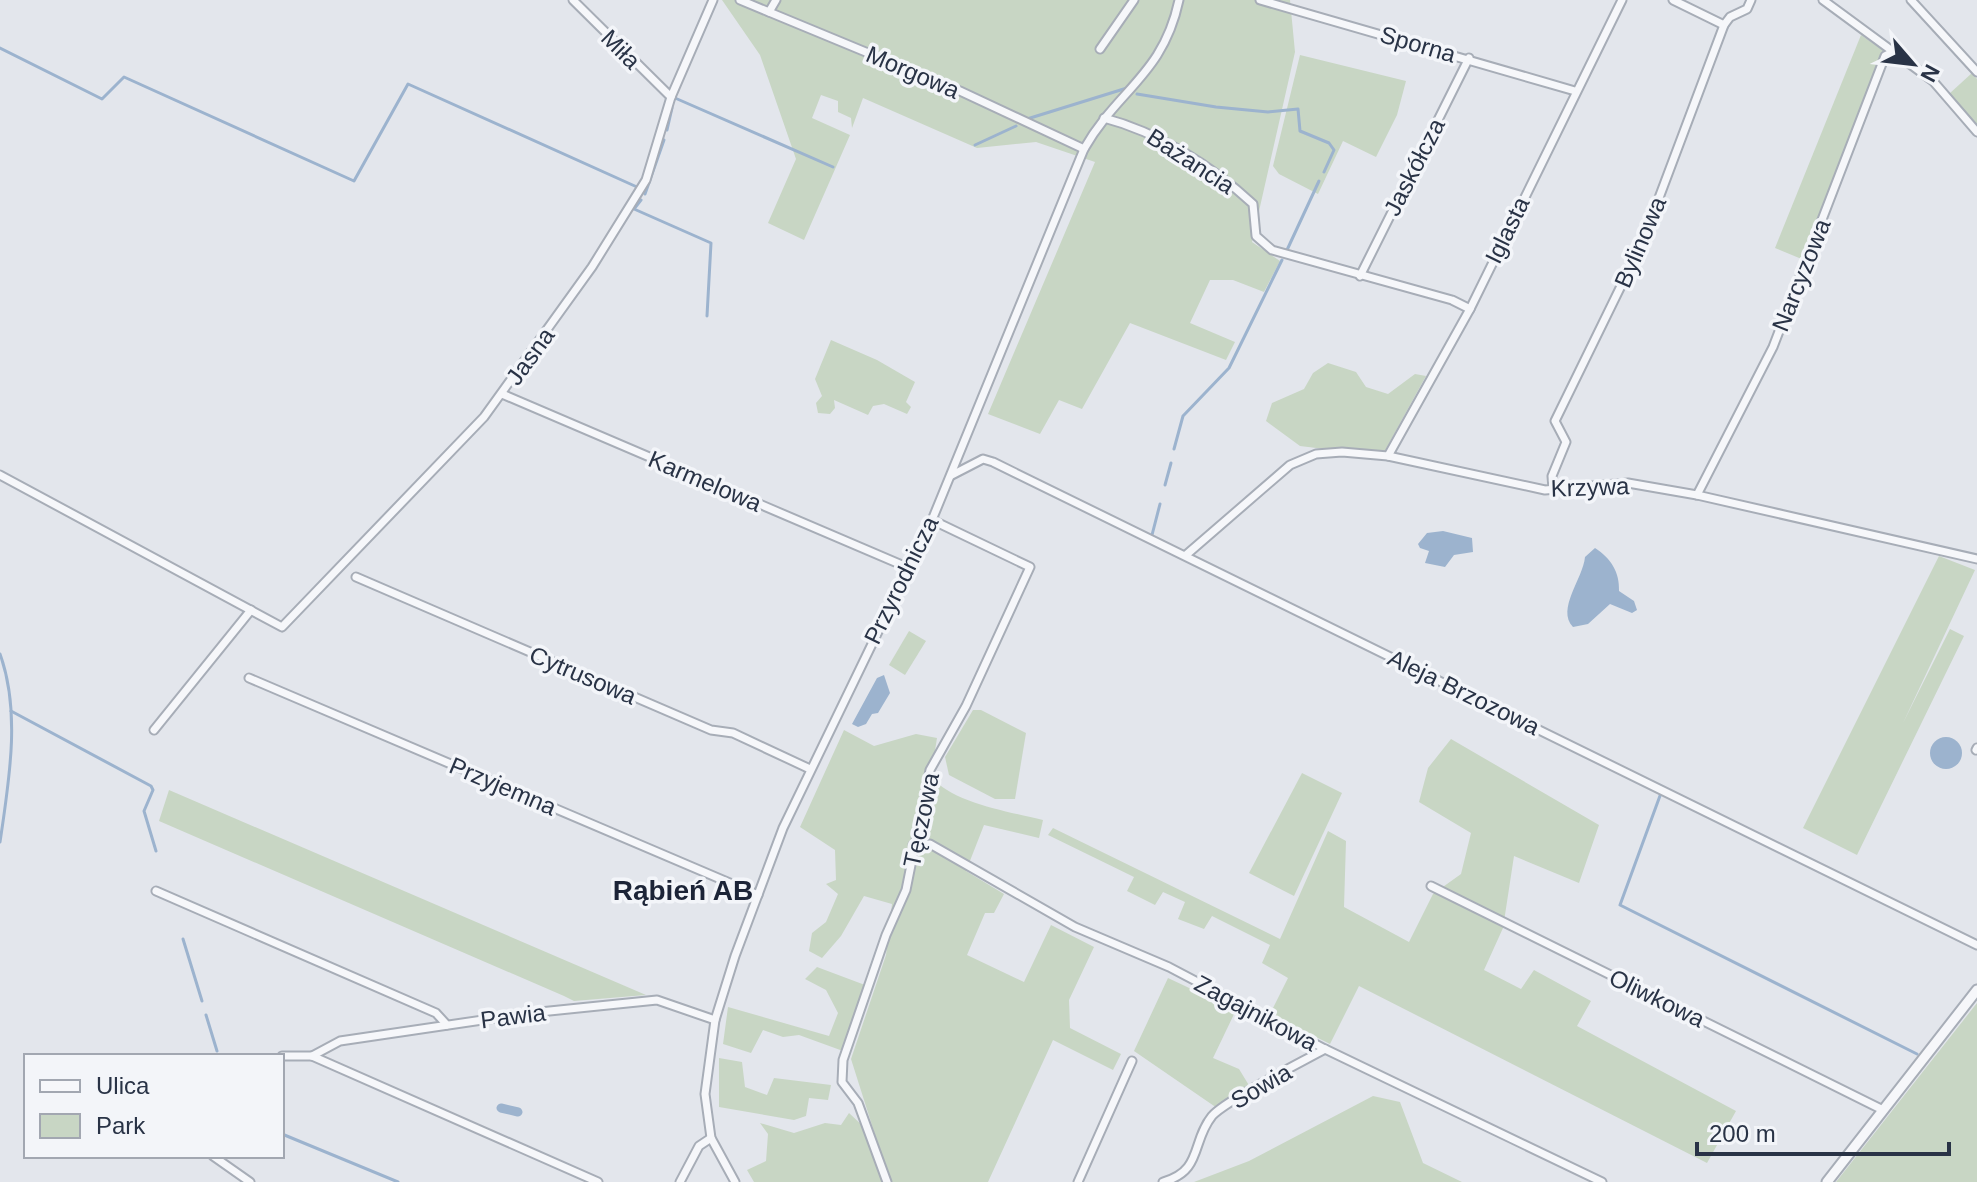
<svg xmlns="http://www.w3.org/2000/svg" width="1977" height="1182" viewBox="0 0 1977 1182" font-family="Arial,sans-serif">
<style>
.green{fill:#c8d6c4}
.water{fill:#9cb3ce}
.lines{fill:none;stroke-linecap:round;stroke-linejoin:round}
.stream{stroke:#9cb3ce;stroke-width:3}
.canal{stroke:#9cb3ce;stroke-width:9}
.minor-casing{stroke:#a7adb7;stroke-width:11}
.tertiary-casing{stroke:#a7adb7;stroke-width:13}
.minor{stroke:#f6f7fa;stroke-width:7}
.tertiary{stroke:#f6f7fa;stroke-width:9}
.labels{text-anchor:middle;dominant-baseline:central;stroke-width:7;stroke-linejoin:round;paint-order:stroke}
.street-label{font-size:24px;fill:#293346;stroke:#f3f5f9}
.quarter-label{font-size:28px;font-weight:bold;fill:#1c2437;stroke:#f3f5f9}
</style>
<rect width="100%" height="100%" fill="#e3e6ec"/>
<g class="green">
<polygon points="722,0 1290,0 1295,52 1252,242 1280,261 1264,292 1233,280 1210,280 1190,323 1235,342 1226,360 1130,323 1082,409 1059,400 1040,434 988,414 1095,162 1036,142 977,148 863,98 852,128 851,118 838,112 838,101 821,95 812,118 850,135 804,240 768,223 796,159 760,55"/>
<polygon points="1861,35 1884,51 1804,260 1775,248"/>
<polygon points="1300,55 1406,81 1397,115 1376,157 1343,141 1318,194 1279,174 1273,166"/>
<polygon points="1972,73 1977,79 1977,128 1949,94"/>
<polygon points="831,340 877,360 915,382 906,402 911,407 907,414 884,404 873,406 868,415 834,400 835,408 830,414 818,413 816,403 822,396 815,379"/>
<polygon points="1328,363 1356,372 1366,387 1388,394 1415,374 1426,376 1382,456 1300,446 1266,421 1272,403 1304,389 1313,373"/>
<polygon points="1939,556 1975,570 1903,723 1950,629 1964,636 1857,855 1803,828"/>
<polygon points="909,631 926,641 905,675 889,665"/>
<polygon points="973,710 981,710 1026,733 1015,799 995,799 949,775 945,757"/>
<path d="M844 730 874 746 916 734 937 738 931 776C951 803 1011 812 1043 820L1039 838 984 825 966 871 1004 894 994 913H985L967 955 1024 982 1051 925 1094 947 1069 1000 1070 1028 1121 1054 1113 1070 1053 1040 988 1182H890L851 1059 886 955 892 904 864 896 841 936 822 958 809 951 812 933 826 922 838 894 826 884 836 880 835 850 800 827Z"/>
<polygon points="1451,739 1599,825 1579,883 1514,856 1503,928 1484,970 1521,989 1534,970 1591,1001 1577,1026 1736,1111 1707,1163 1359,986 1330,1044 1270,1014 1288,978 1262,963 1270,945 1212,916 1204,929 1178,919 1185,902 1163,892 1155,905 1127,891 1134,877 1048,835 1053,828 1280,939 1328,831 1346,841 1344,907 1409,942 1433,894 1461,874 1471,833 1419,802 1428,768"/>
<polygon points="1302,773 1342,793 1294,896 1249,873"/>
<polygon points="169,790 646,995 574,1001 564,996 159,821"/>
<polygon points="817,967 865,985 843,1051 799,1035 783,1037 763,1030 751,1053 723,1044 728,1007 829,1036 838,1013 826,990 805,979"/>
<polygon points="1168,978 1236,1010 1213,1058 1239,1069 1250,1087 1217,1108 1134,1051"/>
<polygon points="1977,1003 1977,1182 1836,1182"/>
<polygon points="719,1058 742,1062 745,1087 767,1095 774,1078 831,1085 828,1100 809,1098 806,1116 794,1120 719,1107"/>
<polygon points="1373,1096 1400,1102 1423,1163 1462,1182 1194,1182 1249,1161"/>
<polygon points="849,1113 865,1128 883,1182 754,1182 747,1170 766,1161 768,1134 760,1123 794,1133 825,1123 841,1125"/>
</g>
<g class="water">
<polygon points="1443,531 1472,538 1473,552 1454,555 1445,567 1425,563 1429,551 1420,548 1418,544 1427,533"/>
<path d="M1595 548C1611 558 1620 573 1619 591L1634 601 1637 610 1632 613 1610 604 1588 624 1573 627C1556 609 1583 579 1585 557Z"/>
<polygon points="884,675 890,693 878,713 872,714 866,724 858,727 852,724 877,678"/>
<circle cx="1946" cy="753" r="16"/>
</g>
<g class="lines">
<g class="stream">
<polyline points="0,48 102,99 124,77 354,181 408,84 637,187"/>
<polyline points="1137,94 1216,107 1268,112 1298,109 1300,131 1329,143 1334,150 1324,172"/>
<polyline points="675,98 833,167"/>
<polyline points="1027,119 1127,88"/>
<polyline points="667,130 672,108"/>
<polyline points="975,145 1016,126"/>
<polyline points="645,194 664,140"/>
<polyline points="641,200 634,209 711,243 707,316"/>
<polyline points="1287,250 1319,181"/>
<polyline points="1174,449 1183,416 1229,368 1282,260"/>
<polyline points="1165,485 1171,463"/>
<polyline points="1152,535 1160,504"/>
<path d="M0 654C21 712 9 781 0 842"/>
<polyline points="11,711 151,786 153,790 144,811 156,851"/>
<polyline points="1661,793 1620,905 1917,1054"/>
<polyline points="183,939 202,1001"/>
<polyline points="206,1015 217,1051"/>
<polyline points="282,1134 398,1182"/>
</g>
<polyline class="canal" points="501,1108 518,1112"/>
<defs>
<g id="minor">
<polyline points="573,0 671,97"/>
<polyline points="740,0 960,91 1084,149"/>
<polyline points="1260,0 1575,91"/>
<polyline points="1673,0 1724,25"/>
<polyline points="1823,0 1933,81 1977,132"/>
<polyline points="1911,0 1977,72"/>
<polyline points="769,12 776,0"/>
<polyline points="1100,49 1134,0"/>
<path d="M1104 118C1158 132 1212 166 1253 204L1256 236 1272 250 1452 300 1470 309"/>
<polyline points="1360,276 1469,58"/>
<polyline points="502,394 909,568"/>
<polyline points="1388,456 1470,309 1622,0"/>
<polyline points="0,475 282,627 484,417 592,267 646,180 671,97 713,0"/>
<polyline points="952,475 983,459 993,462 1977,945"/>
<polyline points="1553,489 1552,476 1566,442 1555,421 1642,243 1724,25 1730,17 1747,9 1751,0"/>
<polyline points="1697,495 1773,347 1885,56 1893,52"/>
<polyline points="1186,555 1290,465 1316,454 1342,452 1388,456 1545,490 1628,483 1697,495 1977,559"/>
<polyline points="356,577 711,730 733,733 810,769"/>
<polyline points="249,678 758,895"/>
<polyline points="154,730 251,610"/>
<polyline points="1976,750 1977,748"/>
<polyline points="913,845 930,844 1075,927 1169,967 1325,1049 1602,1182"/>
<polyline points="1431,886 1883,1110"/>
<polyline points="156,891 436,1013 447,1025"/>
<polyline points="282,1056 312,1056 598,1182"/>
<polyline points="312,1056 340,1041 530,1013 657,1000 715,1020"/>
<polyline points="213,1156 250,1182"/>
<polyline points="680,1182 699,1146 711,1138"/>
<path d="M735 1182 711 1138 705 1094 715 1020 735 956 783 828 932 520 1084 149C1118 89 1163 75 1179 0"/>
<polyline points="887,1182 858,1103 842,1082 843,1060 886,935 906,890 930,770 966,706 1030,567 932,520"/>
<polyline points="1078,1182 1132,1061"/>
<path d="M1163 1182C1203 1171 1191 1142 1212 1116 1226 1100 1302 1062 1325 1049"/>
</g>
<polyline id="tertiary" points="1827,1182 1977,990"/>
</defs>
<use href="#minor" class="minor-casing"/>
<use href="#tertiary" class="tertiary-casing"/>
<use href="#minor" class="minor"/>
<use href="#tertiary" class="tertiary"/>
</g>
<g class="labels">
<g class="street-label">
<text transform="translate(1418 44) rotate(16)">Sporna</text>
<text transform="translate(621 49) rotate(45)">Miła</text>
<text transform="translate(913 72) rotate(23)">Morgowa</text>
<text transform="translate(1191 161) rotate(33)">Bażancia</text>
<text transform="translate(1414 167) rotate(-63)">Jaskółcza</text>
<text transform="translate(1507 230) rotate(-64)">Iglasta</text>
<text transform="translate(1640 242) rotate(-67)">Bylinowa</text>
<text transform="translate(1801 275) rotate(-68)">Narcyzowa</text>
<text transform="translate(530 356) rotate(-54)">Jasna</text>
<text transform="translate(705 481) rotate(23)">Karmelowa</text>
<text transform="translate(1590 487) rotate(-2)">Krzywa</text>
<text transform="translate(901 580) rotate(-64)">Przyrodnicza</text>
<text transform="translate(583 675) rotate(23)">Cytrusowa</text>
<text transform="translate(1464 692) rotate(26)">Aleja Brzozowa</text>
<text transform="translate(503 786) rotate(23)">Przyjemna</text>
<text transform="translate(921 820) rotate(-78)">Tęczowa</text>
<text transform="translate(1657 998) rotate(26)">Oliwkowa</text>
<text transform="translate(1256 1013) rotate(28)">Zagajnikowa</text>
<text transform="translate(513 1016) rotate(-7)">Pawia</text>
<text transform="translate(1261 1086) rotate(-30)">Sowia</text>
</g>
<g class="quarter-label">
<text x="683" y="890">Rąbień AB</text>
</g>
</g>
<rect x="24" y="1054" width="260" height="104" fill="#f3f5f9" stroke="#a2a7b1" stroke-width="2"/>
<rect x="40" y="1080" width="40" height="12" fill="#f6f7fa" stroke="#a2a7b1" stroke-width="2"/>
<text x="96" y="1094" font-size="24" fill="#293346">Ulica</text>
<rect x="40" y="1114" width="40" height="24" fill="#c8d6c4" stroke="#a2a7b1" stroke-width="2"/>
<text x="96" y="1134" font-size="24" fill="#293346">Park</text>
<g transform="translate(1913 64) rotate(118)" stroke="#f3f5f9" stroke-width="6" paint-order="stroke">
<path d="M0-6L14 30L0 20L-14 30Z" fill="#293346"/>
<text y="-12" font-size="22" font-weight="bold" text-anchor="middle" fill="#293346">N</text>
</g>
<path d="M1697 1142v12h252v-12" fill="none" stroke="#293346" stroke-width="4"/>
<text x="1709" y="1142" font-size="24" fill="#293346" stroke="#f3f5f9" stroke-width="6" paint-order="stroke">200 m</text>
</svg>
